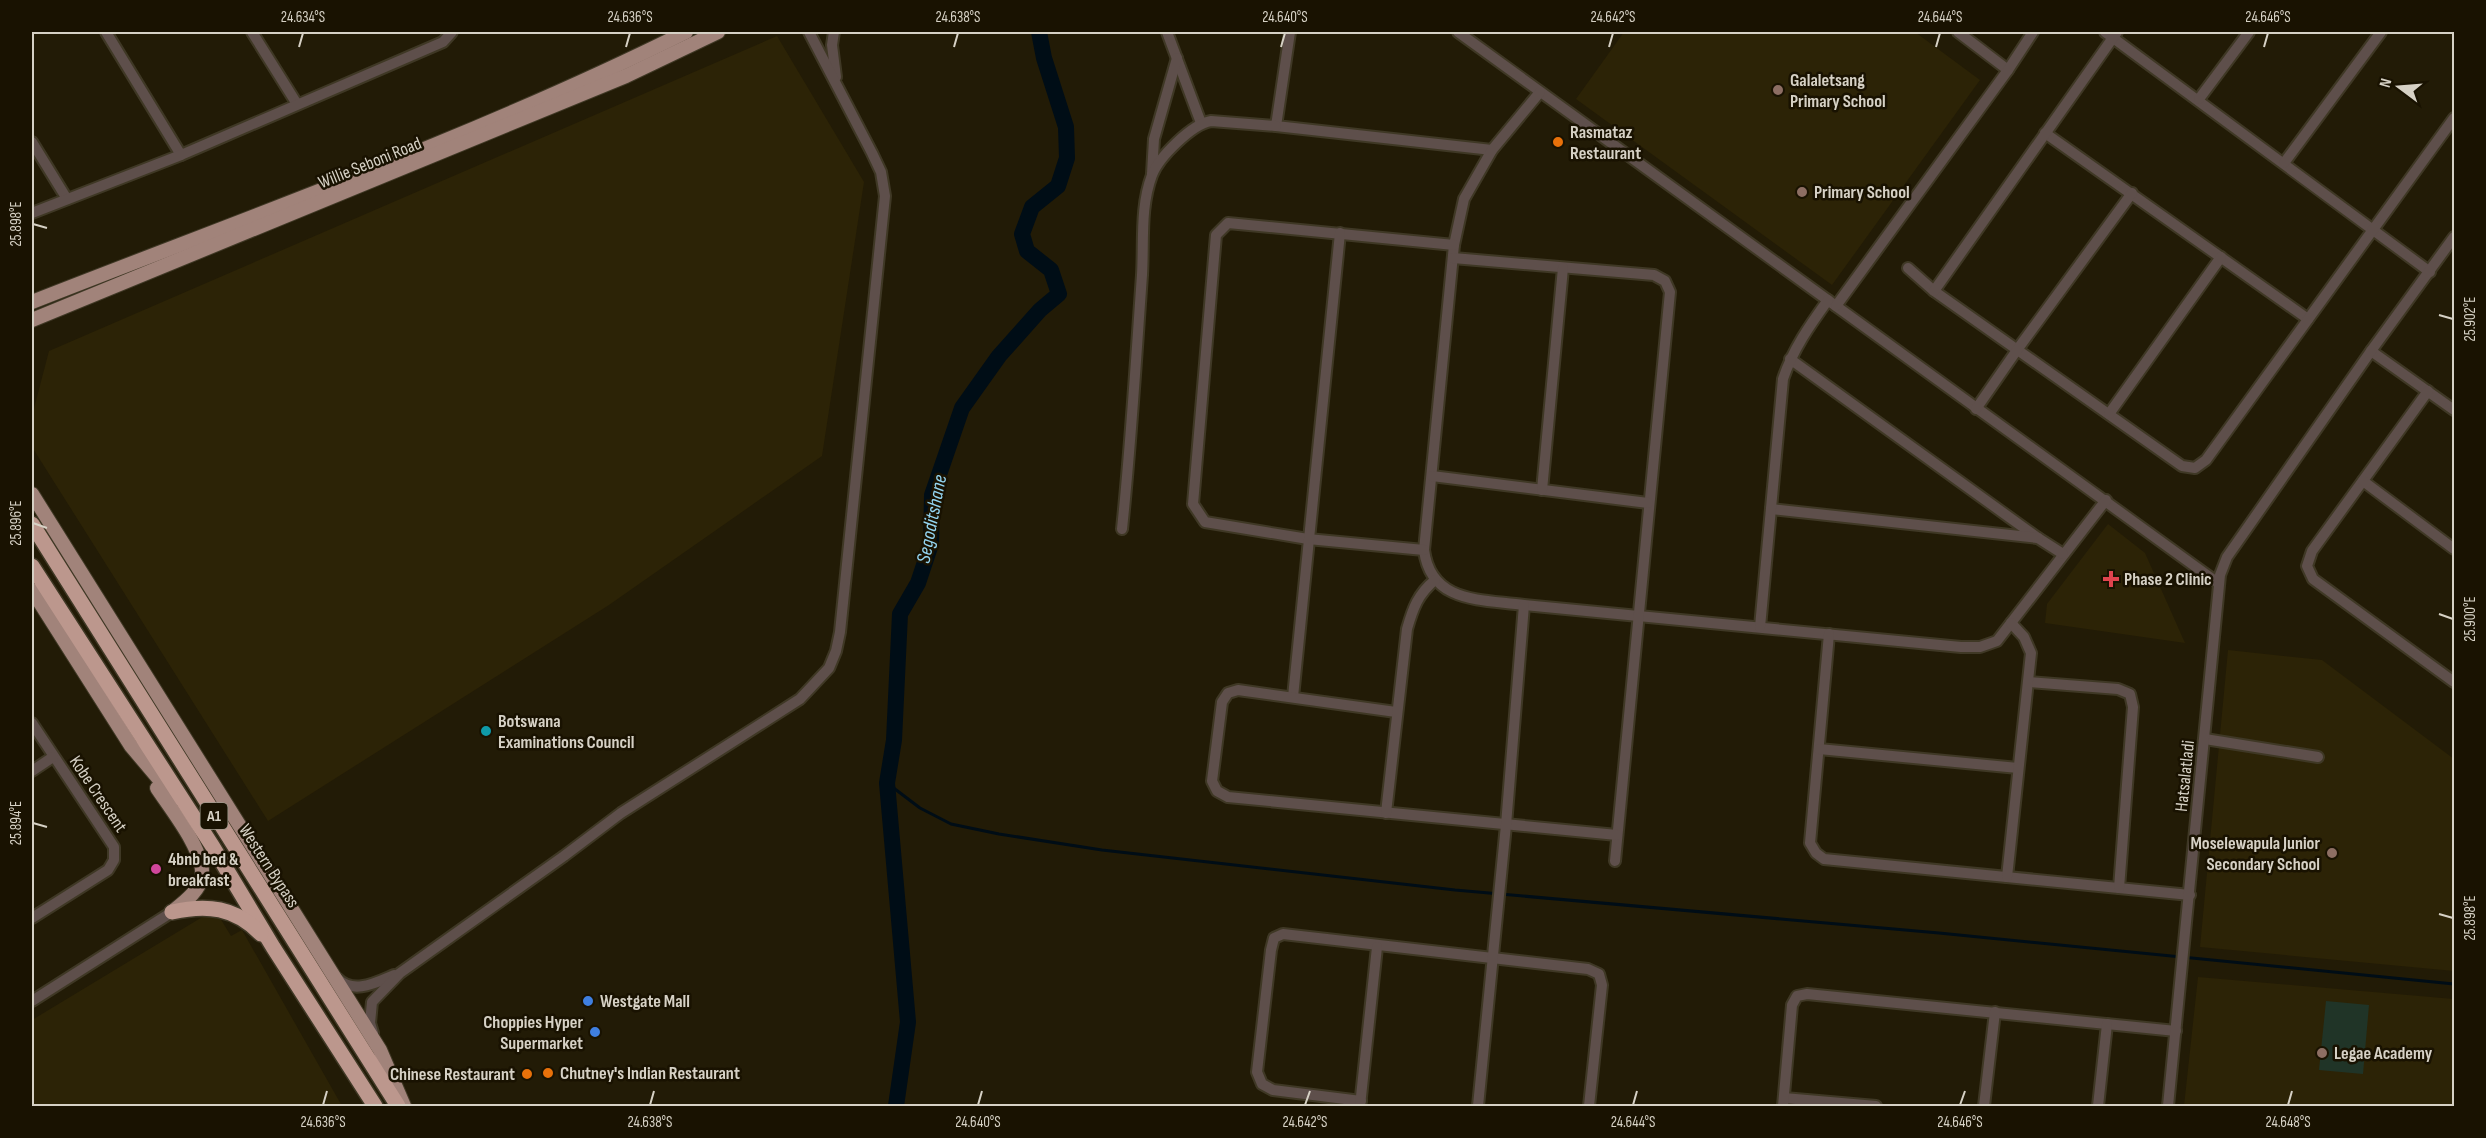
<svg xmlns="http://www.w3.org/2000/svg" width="2486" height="1138" viewBox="0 0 2486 1138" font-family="'Sofia Sans Condensed',sans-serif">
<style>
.built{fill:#2c2306}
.green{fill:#203427}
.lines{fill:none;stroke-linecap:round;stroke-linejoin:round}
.stream{stroke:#000d16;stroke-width:3}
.river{stroke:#000d16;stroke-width:16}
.minor-casing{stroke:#3f3825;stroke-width:14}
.major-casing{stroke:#3f3825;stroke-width:16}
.highway-casing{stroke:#3f3825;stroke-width:18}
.minor{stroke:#5e4f4b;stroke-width:10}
.major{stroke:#a1837a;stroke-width:14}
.highway{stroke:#bc978d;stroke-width:15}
.ticks{fill:none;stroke:#d6d1c5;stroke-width:2}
.education-dot{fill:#8d6e63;stroke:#191201;stroke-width:2}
.food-dot{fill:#e8710a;stroke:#191201;stroke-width:2}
.health-dot{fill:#e0444e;stroke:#191201;stroke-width:2}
.culture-dot{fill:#0f9aa8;stroke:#191201;stroke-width:2}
.hotel-dot{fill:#d1479c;stroke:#191201;stroke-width:2}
.shop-dot{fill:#3f7fe0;stroke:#191201;stroke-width:2}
.labels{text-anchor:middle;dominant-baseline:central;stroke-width:5;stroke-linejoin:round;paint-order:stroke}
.shield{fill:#191201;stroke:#9d988a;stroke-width:1.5}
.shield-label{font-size:16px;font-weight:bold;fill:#d6d1c5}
.poi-label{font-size:18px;font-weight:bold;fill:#d6d1c5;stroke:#191201;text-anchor:start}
.street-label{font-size:18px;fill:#d6d1c5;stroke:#191201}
.water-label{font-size:20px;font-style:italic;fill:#94d5f1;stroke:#191201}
.neatline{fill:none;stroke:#d6d1c5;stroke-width:2}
.ticks-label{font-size:15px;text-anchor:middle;fill:#d6d1c5}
</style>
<rect width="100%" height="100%" fill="#221b06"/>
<g class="built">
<polygon points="1624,32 1915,32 1980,80 1832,285 1576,99"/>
<polygon points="777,36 864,182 822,456 609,605 268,821 32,447 32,416 49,351"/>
<polygon points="2108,524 2145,553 2185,643 2045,623 2047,604"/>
<polygon points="2228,650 2322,660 2454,759 2454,971 2200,947"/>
<polygon points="204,916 220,918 231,936 242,930 342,1106 32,1106 32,1020"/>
<polygon points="2198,977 2454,999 2454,1106 2184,1106"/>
</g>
<polygon class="green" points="2326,1001 2369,1005 2363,1074 2319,1070"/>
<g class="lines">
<polyline class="stream" points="887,783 920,808 951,824 999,834 1102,850 1455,890 1939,933 2454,984"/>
<polyline class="river" points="896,1106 908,1022 887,783 894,740 900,614 918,583 931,544 932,495 962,408 999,356 1040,310 1059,294 1051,270 1027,251 1022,234 1032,207 1058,186 1067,158 1066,127 1044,58 1039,32"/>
<defs>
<g id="minor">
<polyline points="106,32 181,155"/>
<polyline points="252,32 297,104"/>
<polyline points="834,32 832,45 836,77"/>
<polyline points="1167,32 1201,123"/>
<polyline points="1290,32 1276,126 1492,150"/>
<polyline points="1458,32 2218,583"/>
<polyline points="1958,32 2008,70"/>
<polyline points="2105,32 2430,272"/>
<path d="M1540 92 1492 150 1464 199 1454 245 1424 550C1431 604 1482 599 1524 605L1961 647H1980L1997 641 2106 500"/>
<polyline points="2199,99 2249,32"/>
<polyline points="2045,133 2308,319"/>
<polyline points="32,142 67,199"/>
<polyline points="2284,163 2381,32"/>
<polyline points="1152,174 1154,139 1177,58"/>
<polyline points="32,213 181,155 443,42 452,32"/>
<polyline points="1453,258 1654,275 1665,281 1670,292 1615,861"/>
<polyline points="1908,268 1934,291 2182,466 2195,468 2206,460 2454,118"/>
<polyline points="1934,291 2117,32"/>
<polyline points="1836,306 2008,70 2033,32"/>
<polyline points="2371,351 2454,410"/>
<polyline points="1790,359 2038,538 2063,554"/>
<polyline points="2428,391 2312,551 2307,566 2313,579 2454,682"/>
<polyline points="1976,409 2017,350 2132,193"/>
<polyline points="2109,414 2221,257"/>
<polyline points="1432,476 1648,503"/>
<polyline points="2363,481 2454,549"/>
<polyline points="1542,490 1563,268"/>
<polyline points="1771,509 2038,538"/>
<path d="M1122 529C1131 444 1136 359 1142 275 1144 241 1140 207 1152 175 1159 157 1192 124 1211 121L1276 126"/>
<polyline points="1424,550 1308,539 1205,522 1193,504 1216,235 1228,223 1454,245"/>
<path d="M1760 627 1783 379C1793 349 1810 325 1828 300"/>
<polyline points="1829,634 1810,843 1816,853 1824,859 2190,895"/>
<polyline points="2030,682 2118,689 2130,694 2133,707 2119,888"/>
<polyline points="1293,697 1340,233"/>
<polyline points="1396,712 1238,690 1228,693 1222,702 1212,781 1217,791 1228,797 1617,835"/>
<polyline points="32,723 114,847 114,860 108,870 32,918"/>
<polyline points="2205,739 2318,757"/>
<polyline points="1819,749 2018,768"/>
<polyline points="32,771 53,757"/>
<path d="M1386 813 1407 629C1413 608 1418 594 1435 580"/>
<polyline points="2007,877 2031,653 2024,637 2011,623"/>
<path d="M337 978C353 995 375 983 394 975"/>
<polyline points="32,1001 172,912"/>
<polyline points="373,1033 370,1023 372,1002 400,973 564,856 621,813 800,699 829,668 836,651 840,632 885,196 881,172 872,153 809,32"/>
<polyline points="1784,1098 1876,1106"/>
<polyline points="1361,1101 1273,1090 1262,1084 1257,1072 1271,950 1274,938 1283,934 1588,969 1599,974 1602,985 1589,1106"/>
<polyline points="1360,1106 1377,947"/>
<polyline points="1478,1106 1506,825 1524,605"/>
<polyline points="1783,1106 1792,1005 1797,996 1807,994 2176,1031"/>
<polyline points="1984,1106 1995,1012"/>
<polyline points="2098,1106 2107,1024"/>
<polyline points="2168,1106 2220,575 2227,557 2371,351 2454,237"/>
</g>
<g id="major">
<path d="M32 302C251 216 475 137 686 32"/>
<polyline points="32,320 626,76 718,32"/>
<polyline points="32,494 380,1050 404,1106"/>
<polyline points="32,590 131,746 175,798"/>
<path d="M157 788C170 808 205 851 202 876 200 891 183 903 172 912"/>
</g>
<g id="highway">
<polyline points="32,524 398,1106"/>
<polyline points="32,566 213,847 273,947 375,1106"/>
<path d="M172 912C207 904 235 907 261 934"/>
</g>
</defs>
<use href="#minor" class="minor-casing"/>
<use href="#major" class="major-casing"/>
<use href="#highway" class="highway-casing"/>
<use href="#minor" class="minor"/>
<use href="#major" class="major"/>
<use href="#highway" class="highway"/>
</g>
<path class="ticks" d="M299 47 303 33M626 47 630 33M954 47 958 33M1281 47 1285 33M1609 47 1613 33M1936 47 1940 33M2264 47 2268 33M33 224 47 228M2439 315 2453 319M33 523 47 528M2439 614 2453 619M33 823 47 827M2439 914 2453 918M323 1105 327 1091M650 1105 654 1091M978 1105 982 1091M1305 1105 1310 1091M1633 1105 1637 1091M1960 1105 1965 1091M2288 1105 2292 1091"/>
<g class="education-dot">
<circle cx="1778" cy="90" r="6"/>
<circle cx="1802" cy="192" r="6"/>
<circle cx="2332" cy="853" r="6"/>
<circle cx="2322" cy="1053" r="6"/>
</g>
<g class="food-dot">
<circle cx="1558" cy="142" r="6"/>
<circle cx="548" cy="1073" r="6"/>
<circle cx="527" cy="1074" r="6"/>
</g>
<path class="health-dot" d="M2108 570h6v6h6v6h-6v6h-6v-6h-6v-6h6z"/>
<circle class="culture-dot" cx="486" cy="731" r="6"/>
<circle class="hotel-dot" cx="156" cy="869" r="6"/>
<g class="shop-dot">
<circle cx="588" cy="1001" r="6"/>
<circle cx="595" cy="1032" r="6"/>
</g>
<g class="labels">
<rect class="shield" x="200.5" y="803" width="27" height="26" rx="4.5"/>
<g class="shield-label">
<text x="214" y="816">A1</text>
</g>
<g class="poi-label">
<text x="1790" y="80">Galaletsang<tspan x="1790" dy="21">Primary School</tspan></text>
<text x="1570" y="132">Rasmataz<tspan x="1570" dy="21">Restaurant</tspan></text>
<text x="1814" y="192">Primary School</text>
<text x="2124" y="579">Phase 2 Clinic</text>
<text x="498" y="721">Botswana<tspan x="498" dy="21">Examinations Council</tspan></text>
<text x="2320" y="843" text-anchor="end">Moselewapula Junior<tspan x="2320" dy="21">Secondary School</tspan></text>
<text x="168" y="859">4bnb bed &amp;<tspan x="168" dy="21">breakfast</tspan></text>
<text x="600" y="1001">Westgate Mall</text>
<text x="583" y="1022" text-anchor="end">Choppies Hyper<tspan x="583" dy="21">Supermarket</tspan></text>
<text x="2334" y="1053">Legae Academy</text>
<text x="560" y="1073">Chutney's Indian Restaurant</text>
<text x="515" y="1074" text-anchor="end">Chinese Restaurant</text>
</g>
<g class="street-label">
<text transform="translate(370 163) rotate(-22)">Willie Seboni Road</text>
<text transform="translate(2185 776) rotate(-84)">Hatsalatladi</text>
<text transform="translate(98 794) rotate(56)">Kobe Crescent</text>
<text transform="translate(269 866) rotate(57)">Western Bypass</text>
</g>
<g class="water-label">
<text transform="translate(932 519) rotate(-79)">Segoditshane</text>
</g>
</g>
<rect width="2486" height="1138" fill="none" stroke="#191201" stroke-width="66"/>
<g transform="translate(2399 87) rotate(286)" stroke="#191201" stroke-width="4.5" paint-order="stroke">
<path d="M0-4.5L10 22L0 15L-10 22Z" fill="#d6d1c5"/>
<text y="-9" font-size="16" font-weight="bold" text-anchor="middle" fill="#d6d1c5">N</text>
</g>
<rect x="33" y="33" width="2420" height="1072" class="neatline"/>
<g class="ticks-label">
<text x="303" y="22">24.634°S</text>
<text x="630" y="22">24.636°S</text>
<text x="958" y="22">24.638°S</text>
<text x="1285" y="22">24.640°S</text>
<text x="1613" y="22">24.642°S</text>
<text x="1940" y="22">24.644°S</text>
<text x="2268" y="22">24.646°S</text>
<text transform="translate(16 224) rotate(-90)" y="5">25.898°E</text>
<text transform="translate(2470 319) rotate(-90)" y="5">25.902°E</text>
<text transform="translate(16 523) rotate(-90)" y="5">25.896°E</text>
<text transform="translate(2470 619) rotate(-90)" y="5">25.900°E</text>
<text transform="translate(16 823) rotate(-90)" y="5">25.894°E</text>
<text transform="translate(2470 918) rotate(-90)" y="5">25.898°E</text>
<text x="323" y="1127">24.636°S</text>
<text x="650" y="1127">24.638°S</text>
<text x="978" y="1127">24.640°S</text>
<text x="1305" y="1127">24.642°S</text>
<text x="1633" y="1127">24.644°S</text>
<text x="1960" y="1127">24.646°S</text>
<text x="2288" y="1127">24.648°S</text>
</g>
</svg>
